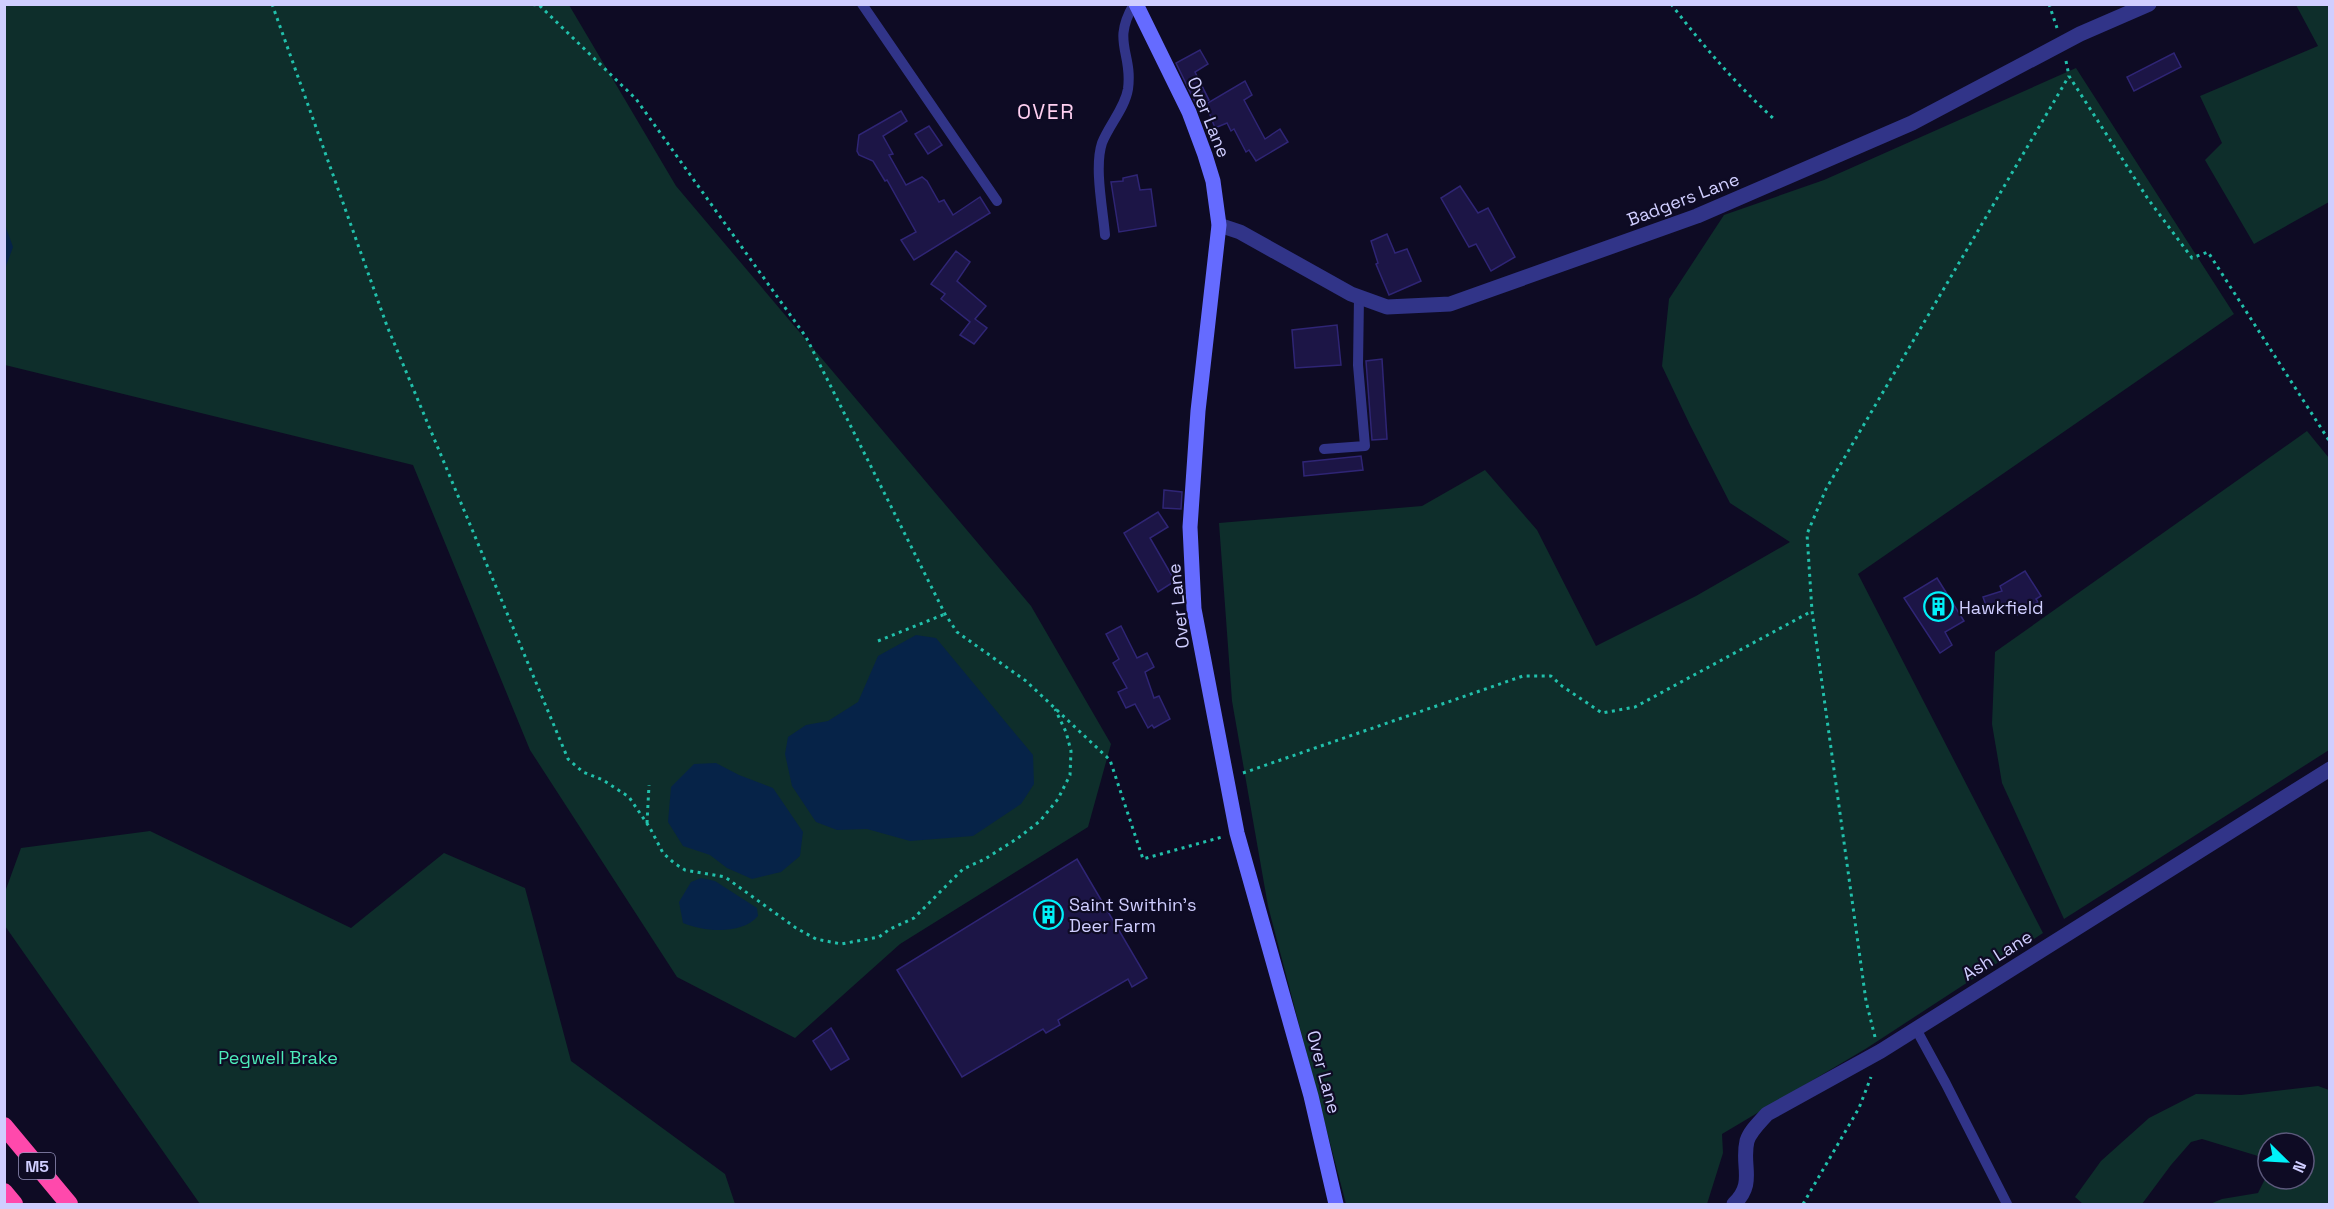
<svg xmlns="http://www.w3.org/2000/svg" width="2334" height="1209" viewBox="0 0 2334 1209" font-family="'Space Grotesk',sans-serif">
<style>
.green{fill:#0e2e2b}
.water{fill:#062348}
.building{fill:#1c1546;stroke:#2f2575;stroke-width:1.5}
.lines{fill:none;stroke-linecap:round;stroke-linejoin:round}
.path{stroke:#21c0ab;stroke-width:3;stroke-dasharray:3 4.5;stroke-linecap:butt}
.lane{stroke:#313488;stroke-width:10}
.street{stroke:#313488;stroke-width:15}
.secondary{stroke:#656bff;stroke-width:15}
.highway{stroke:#ff49ac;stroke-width:18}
.labels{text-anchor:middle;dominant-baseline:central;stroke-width:4.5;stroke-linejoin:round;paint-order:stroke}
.shield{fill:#0e0b24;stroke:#9694bd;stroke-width:1.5}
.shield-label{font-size:16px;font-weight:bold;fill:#d0ceff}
.street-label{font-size:18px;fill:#d0ceff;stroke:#0e0b24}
.poi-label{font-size:18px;fill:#d0ceff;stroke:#0e0b24;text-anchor:start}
.park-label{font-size:18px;fill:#4decb9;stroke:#0e0b24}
.quarter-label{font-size:21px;letter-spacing:1.5px;fill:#ffd0f1;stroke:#0e0b24}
</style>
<rect width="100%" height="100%" fill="#0e0b24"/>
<g class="green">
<polygon points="5,5 569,5 676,186 1031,606 1111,744 1088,827 900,944 795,1038 677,977 530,750 413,465 5,365"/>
<polygon points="2296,5 2329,5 2329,202 2254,244 2205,160 2222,143 2200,96 2318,46"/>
<polygon points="2076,68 2234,314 1858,574 2043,933 1867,1048 1722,1134 1723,1153 1707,1204 1346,1204 1268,906 1232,701 1219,523 1422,506 1485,470 1537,530 1596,646 1696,596 1790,542 1730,503 1690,425 1662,366 1669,299 1724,215 1824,180"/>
<polygon points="2307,431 2329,458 2329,750 2064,919 2002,783 1992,724 1995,652"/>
<polygon points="150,831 351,928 444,853 525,888 571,1061 725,1174 735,1204 200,1204 5,926 5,892 21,848"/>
<polygon points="2318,1086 2329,1090 2329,1204 2210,1204 2222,1199 2258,1193 2268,1173 2268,1179 2304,1179 2304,1143 2268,1143 2268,1165 2258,1156 2202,1139 2191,1142 2171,1165 2142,1204 2083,1204 2075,1197 2101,1161 2149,1118 2196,1094 2241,1095"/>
</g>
<g class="water">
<polygon points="5,225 13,247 5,269 4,269"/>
<polygon points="916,635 936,638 1033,755 1034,784 1021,804 973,836 910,841 867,829 837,830 816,822 792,786 785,754 788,737 806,725 828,721 858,702 878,656"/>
<polygon points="716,763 739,775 773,788 803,832 800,856 781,872 752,879 727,868 710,855 683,846 668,822 671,787 694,764"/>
<path d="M701 878 715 881 757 908 758 916C742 935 704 932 683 923L679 902 691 882Z"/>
</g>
<g class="building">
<polygon points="1200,50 1208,64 1195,72 1209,100 1197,106 1176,63"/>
<polygon points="2174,53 2181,67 2134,91 2127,77"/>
<polygon points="1245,81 1252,95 1244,100 1265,139 1280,129 1288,142 1256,161 1249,150 1246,152 1234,129 1231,131 1227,123 1215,128 1206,104"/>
<polygon points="901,111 907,121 883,136 893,154 889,155 906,185 922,177 927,181 939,202 944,200 953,215 980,197 990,213 914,260 901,240 916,232 887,180 885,181 873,161 859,155 857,151 859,135"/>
<polygon points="929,126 942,145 928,154 915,134"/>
<polygon points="1137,175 1140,190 1151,189 1156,226 1119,232 1111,182 1123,181 1123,178"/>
<polygon points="1460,186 1478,213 1488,208 1515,257 1491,271 1476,244 1469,247 1441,198"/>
<polygon points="1387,234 1395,253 1407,249 1421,281 1389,295 1376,264 1378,263 1371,241"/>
<polygon points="956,251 970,262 957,281 986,306 975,319 987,328 974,344 960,335 970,322 941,299 945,294 931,284"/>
<polygon points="1337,325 1341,365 1295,368 1292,330"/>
<polygon points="1382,359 1387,439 1372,440 1366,361"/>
<polygon points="1361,456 1363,470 1304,476 1303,462"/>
<polygon points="1164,490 1182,492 1181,509 1163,508"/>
<polygon points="1158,512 1168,527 1150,538 1175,581 1158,592 1124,533"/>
<polygon points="2025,571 2041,596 2036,599 2038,602 2017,615 2010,603 1988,611 1983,597 2002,591 2000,586"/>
<polygon points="1937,578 1964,621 1945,632 1952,645 1940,653 1904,598"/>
<polygon points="1121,626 1137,658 1147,653 1154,667 1145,672 1154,698 1159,696 1170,719 1154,728 1152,725 1148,728 1135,704 1126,708 1118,692 1127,688 1113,663 1119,659 1106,634"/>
<polygon points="1077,859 1147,978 1132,987 1128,979 1058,1020 1060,1025 1046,1033 1043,1029 962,1077 897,970"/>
<polygon points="831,1028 849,1059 831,1070 813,1041"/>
</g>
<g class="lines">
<g class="path">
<polyline points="272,4 387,326 568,759 583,772 603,780 629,797 650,828 663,853 674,863 685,870 725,877 796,928 816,939 841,944 879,937 890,929 914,918 963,869 985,859 1018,838 1040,821 1058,799 1070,775 1071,751 1066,732 1055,709"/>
<polyline points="525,4 539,5 636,99 806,337 945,614 957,632 1026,681 1110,760 1143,859 1222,837"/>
<path d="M1671 4C1704 47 1736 84 1775 120"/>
<polyline points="2049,4 2057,28"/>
<polyline points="2066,61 2069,76 2148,199 2192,258 2208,252 2330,442"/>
<polyline points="878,641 945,614"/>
<polyline points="1243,773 1523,676 1551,676 1562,686 1602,713 1635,707 1812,611"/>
<polyline points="647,823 649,785"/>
<polyline points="1875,1037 1866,1001 1812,611 1807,534 1826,489 2069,76"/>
<polyline points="1803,1204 1859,1108 1871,1077"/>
</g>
<g class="lane">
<polyline points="862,4 997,201"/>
<path d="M1105 235C1103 210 1094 167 1102 143 1109 125 1125 108 1128 89 1133 52 1111 43 1134 4"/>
<polyline points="1324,449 1365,446 1358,365 1359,297"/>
<polyline points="1916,1029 1946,1084 2007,1204"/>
</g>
<g class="street">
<polyline points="1219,225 1240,232 1351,294 1387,307 1450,304 1697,216 1912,123 2080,34 2149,4"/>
<path d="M1734 1204C1756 1183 1741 1166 1747 1141 1750 1131 1760 1122 1767 1114L1881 1051 2330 769"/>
</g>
<polyline class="secondary" points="1136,4 1189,112 1205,155 1213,181 1219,225 1198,411 1190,527 1194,609 1237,833 1311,1096 1336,1204"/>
<g class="highway">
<polyline points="4,1126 69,1204"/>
<polyline points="4,1192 14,1204"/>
</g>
</g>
<defs>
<symbol id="building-ring" viewBox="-11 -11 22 22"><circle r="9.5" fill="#0e0b24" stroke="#00f1f9" stroke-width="1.5"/><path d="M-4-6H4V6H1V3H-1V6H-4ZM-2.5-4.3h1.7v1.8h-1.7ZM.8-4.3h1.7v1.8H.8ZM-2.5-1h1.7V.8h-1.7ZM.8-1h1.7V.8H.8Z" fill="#00f1f9"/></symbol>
</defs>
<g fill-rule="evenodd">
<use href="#building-ring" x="1922" y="590" width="33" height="33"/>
<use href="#building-ring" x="1032" y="898" width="33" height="33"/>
</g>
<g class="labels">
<rect class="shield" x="19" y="1153" width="36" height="26" rx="4.5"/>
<g class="shield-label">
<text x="37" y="1166">M5</text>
</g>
<g class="street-label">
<text transform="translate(1209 117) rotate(68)">Over Lane</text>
<text transform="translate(1683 199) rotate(-21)">Badgers Lane</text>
<text transform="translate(1178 606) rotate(-96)">Over Lane</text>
<text transform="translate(1997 955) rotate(-32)">Ash Lane</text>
<text transform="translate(1324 1072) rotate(75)">Over Lane</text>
</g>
<g class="poi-label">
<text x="1959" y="607">Hawkfield</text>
<text x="1069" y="904">Saint Swithin's<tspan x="1069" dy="21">Deer Farm</tspan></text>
</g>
<g class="park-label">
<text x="278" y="1057">Pegwell Brake</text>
</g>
<g class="quarter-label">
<text x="1046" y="111">OVER</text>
</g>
</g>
<rect width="2334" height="1209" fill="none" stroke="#d0ceff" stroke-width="12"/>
<g transform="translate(2286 1161) rotate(114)"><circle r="28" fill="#0e0b24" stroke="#5c597c" stroke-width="1.5"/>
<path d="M0-4.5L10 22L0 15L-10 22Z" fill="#00f1f9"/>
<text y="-9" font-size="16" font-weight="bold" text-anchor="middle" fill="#d0ceff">N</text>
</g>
</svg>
